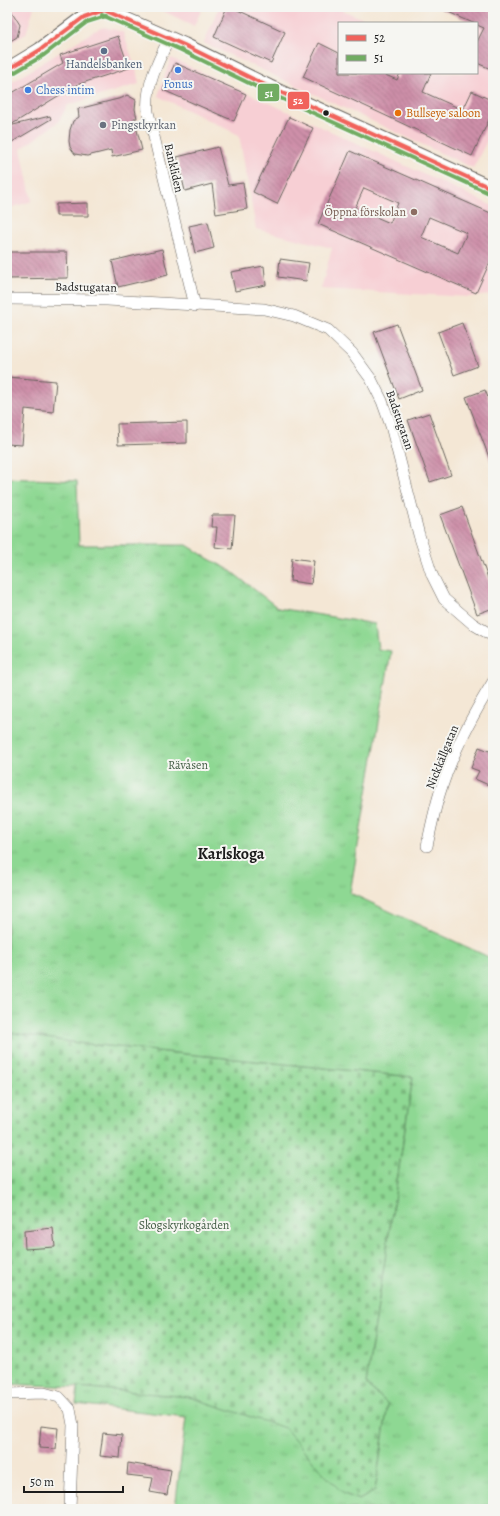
<svg xmlns="http://www.w3.org/2000/svg" width="500" height="1516" viewBox="0 0 500 1516" font-family="Alegreya,serif">
<style>
.built{fill:#f7cfd4}
.cemetery{fill:url(#cemetery-stones);stroke:#557a58}
.park{fill:url(#park-tufts);stroke:#557a58}
.building{fill:url(#building-back-hatch);fill-rule:evenodd}
.lines{fill:none;stroke-linecap:round;stroke-linejoin:round}
.minor-casing{stroke:#68635d;stroke-width:12}
.tertiary-casing{stroke:#68635d;stroke-width:16}
.minor{stroke:#fff;stroke-width:11}
.tertiary{stroke:#fff;stroke-width:14}
.bus-1-casing{stroke:#f6f6f2;stroke-width:7}
.bus-2-casing{stroke:#f6f6f2;stroke-width:7}
.bus-1{stroke:#f1635c;stroke-width:4}
.bus-2{stroke:#71ac62;stroke-width:4}
.service-dot{fill:#5c6f8a;stroke:#f6f6f2;stroke-width:1.5}
.shop-dot{fill:#3f7fe0;stroke:#f6f6f2;stroke-width:1.5}
.bus-dot{fill:#1c1c1c;stroke:#f6f6f2;stroke-width:1.5}
.food-dot{fill:#e8710a;stroke:#f6f6f2;stroke-width:1.5}
.worship-dot{fill:#6b7280;stroke:#f6f6f2;stroke-width:1.5}
.education-dot{fill:#8d6e63;stroke:#f6f6f2;stroke-width:1.5}
.labels{text-anchor:middle;dominant-baseline:central;stroke-width:4;stroke-linejoin:round;paint-order:stroke}
.service-label{font-size:12px;fill:#4e5e75;stroke:#f6f6f2}
.shop-label{font-size:12px;fill:#366cbe;stroke:#f6f6f2}
.food-label{font-size:12px;fill:#c56008;stroke:#f6f6f2;text-anchor:start}
.worship-label{font-size:12px;fill:#5b616d;stroke:#f6f6f2;text-anchor:start}
.street-label{font-size:12px;fill:#1c1c1c;stroke:#f6f6f2}
.education-label{font-size:12px;fill:#785e54;stroke:#f6f6f2;text-anchor:end}
.park-label{font-size:12px;fill:#445e46;stroke:#f6f6f2}
.district-label{font-size:16px;font-weight:bold;fill:#1c1c1c;stroke:#f6f6f2}
.line-badge{stroke:#f6f6f2;stroke-width:1.5}
.badge-label{font-size:11px;text-anchor:middle;font-weight:bold;fill:#fff}
</style>
<defs>
<pattern id="cemetery-stones" width="16" height="16" patternUnits="userSpaceOnUse"><rect width="16" height="16" fill="#8ed893"/><path d="M2 7V4a2 2 0 0 1 4 0v3zM10 15v-3a2 2 0 0 1 4 0v3z" fill="#7ab97e"/></pattern>
<pattern id="park-tufts" width="24" height="20" patternUnits="userSpaceOnUse"><rect width="24" height="20" fill="#8ed893"/><path d="M3 7l-1-3M5 7V3M7 7l1-3M15 17l-1-3M17 17v-4M19 17l1-3" fill="none" stroke="#7ab97e"/></pattern>
<pattern id="building-back-hatch" width="6" height="6" patternUnits="userSpaceOnUse"><rect width="6" height="6" fill="#ce8fa9"/><path d="M-1 5l2 2M0 0l6 6M5-1l2 2" fill="none" stroke="#a67489"/></pattern>
</defs>
<rect width="100%" height="100%" fill="#f6f6f2"/>
<filter id="ink" filterUnits="userSpaceOnUse"><feTurbulence type="fractalNoise" baseFrequency=".025" numOctaves="2"/><feDisplacementMap in="SourceGraphic" scale="8" xChannelSelector="R" yChannelSelector="G"/><feConvolveMatrix kernelMatrix="1 2 1 2 8 2 1 2 1" color-interpolation-filters="sRGB"/></filter>
<filter id="wash" filterUnits="userSpaceOnUse"><feTurbulence type="fractalNoise" baseFrequency=".012" numOctaves="4" result="noise"/><feDisplacementMap in="SourceGraphic" scale="16" xChannelSelector="R" yChannelSelector="G"/><feGaussianBlur stdDeviation="0.9" result="paint"/><feColorMatrix in="noise" values="0 0 0 0 0 0 0 0 0 0 0 0 0 0 0 0 0 1.4 0 .05"/><feComposite in="paint" operator="in"/></filter>
<g filter="url(#wash)">
<rect width="100%" height="100%" fill="#f4e7d5"/>
<g class="built">
<polygon points="7,7 34,7 26,34 7,45"/>
<polygon points="155,7 203,7 194,26"/>
<polygon points="219,7 294,7 298,9 300,7 335,7 373,23 339,23 339,73 477,73 477,28 488,7 493,7 493,129 473,168 204,43"/>
<polygon points="104,27 123,32 136,69 139,84 68,105 58,122 21,149 32,201 7,209 7,85 94,31"/>
<polygon points="171,58 493,206 493,288 490,295 469,297 321,289 332,248 256,229 239,135 158,96"/>
</g>
<polygon class="cemetery" points="7,1032 78,1043 413,1077 366,1384 388,1404 375,1491 359,1500 344,1494 325,1475 189,1397 78,1387 7,1384"/>
<polygon class="park" points="7,478 77,481 79,545 187,545 209,559 228,569 278,608 375,624 378,649 391,651 350,893 493,959 493,1509 175,1509 186,1417 76,1404 78,1387 189,1397 285,1428 325,1475 344,1494 359,1500 375,1491 388,1404 366,1384 413,1077 78,1043 7,1032"/>
<g id="blocks">
<g class="building">
<polygon points="7,7 9,7 20,25 17,37 7,43"/>
<polygon points="227,7 231,7 285,32 271,63 214,37"/>
<polygon points="437,7 482,7 491,11 493,7 493,70 477,63 477,42 484,28 477,25 477,23 473,23"/>
<polygon points="118,36 129,68 76,85 9,126 50,116 51,119 7,145 7,96 63,63 60,55"/>
<polygon points="319,43 339,53 339,73 381,73 397,80 400,73 431,73 423,92 463,110 472,91 493,101 493,111 472,156 303,77"/>
<polygon points="175,63 246,94 234,121 163,90"/>
<polygon points="127,95 136,100 135,109 137,118 134,118 142,150 112,157 111,150 87,156 75,154 70,147 69,141 70,130 73,121 79,117 78,109 122,98"/>
<polygon points="289,117 313,128 277,204 253,192"/>
<polygon points="218,147 228,185 243,183 247,209 216,214 212,184 185,191 177,157"/>
<path d="M350 151 493 214V255L476 293 318 224ZM364 188 398 203 390 223 355 208ZM429 217 467 233 458 253 421 237Z"/>
<polygon points="88,203 88,216 56,216 56,204"/>
<polygon points="208,222 214,248 195,253 189,226"/>
<polygon points="162,249 168,275 118,287 112,261"/>
<polygon points="7,252 67,252 68,278 7,279"/>
<polygon points="280,259 309,263 306,281 278,277"/>
<polygon points="264,266 266,285 235,291 231,272"/>
<polygon points="462,323 478,366 454,375 438,332"/>
<polygon points="397,324 422,390 399,399 374,332"/>
<polygon points="7,377 56,381 53,412 25,409 22,445 7,444"/>
<polygon points="485,390 493,410 492,465 466,397"/>
<polygon points="429,413 451,475 430,482 408,420"/>
<polygon points="187,422 187,443 118,445 117,424"/>
<polygon points="462,507 493,592 493,608 477,614 440,515"/>
<polygon points="212,515 235,515 232,549 215,547 217,527 211,527"/>
<polygon points="292,558 314,561 311,584 290,581"/>
<polygon points="479,747 492,752 490,756 493,757 493,787 475,779 479,771 471,768"/>
<polygon points="53,1228 55,1247 25,1249 24,1231"/>
<polygon points="41,1426 58,1428 56,1449 39,1448"/>
<polygon points="103,1433 122,1435 120,1458 100,1456"/>
<polygon points="128,1463 171,1470 167,1495 150,1492 153,1478 127,1475"/>
</g>
</g>
</g>
<g filter="url(#ink)">
<use href="#blocks" fill-opacity="0" stroke="#68635d" stroke-width="1"/>
<g class="lines">
<defs>
<g id="minor">
<path d="M169 39C158 61 145 87 148 112L195 306"/>
<polyline points="7,299 107,300 264,309 294,316 328,330 352,353 371,379 382,401 391,426 419,535 432,575 444,599 473,624 493,636"/>
<path d="M427 846C431 827 435 807 441 789 453 751 472 716 493 682"/>
<polyline points="7,1394 44,1393 59,1397 70,1409 73,1425 70,1509"/>
</g>
<polyline id="tertiary" points="7,70 40,50 84,17 104,10 184,45 269,87 493,189"/>
</defs>
<use href="#minor" class="minor-casing"/>
<use href="#tertiary" class="tertiary-casing"/>
<use href="#minor" class="minor"/>
<use href="#tertiary" class="tertiary"/>
<defs>
<g id="bus-1">
<polyline points="104,10 184,45 269,87 493,189"/>
<polyline points="7,70 40,50 84,17 104,10"/>
</g>
<g id="bus-2">
<polyline points="102,15 181,50 267,92 491,194"/>
<polyline points="10,75 44,55 87,22 106,16"/>
</g>
</defs>
<use href="#bus-1" class="bus-1-casing"/>
<use href="#bus-2" class="bus-2-casing"/>
<use href="#bus-1" class="bus-1"/>
<use href="#bus-2" class="bus-2"/>
</g>
</g>
<circle class="service-dot" cx="104" cy="51" r="4"/>
<g class="shop-dot">
<circle cx="178" cy="70" r="4"/>
<circle cx="28" cy="90" r="4"/>
</g>
<circle class="bus-dot" cx="326" cy="113" r="3.5"/>
<circle class="food-dot" cx="398" cy="113" r="4"/>
<circle class="worship-dot" cx="103" cy="125" r="4"/>
<circle class="education-dot" cx="414" cy="212" r="4"/>
<g class="labels">
<g class="service-label">
<text x="104" y="64">Handelsbanken</text>
</g>
<g class="shop-label">
<text x="178" y="84">Fonus</text>
<text x="36" y="90" text-anchor="start">Chess intim</text>
</g>
<g class="food-label">
<text x="406" y="113">Bullseye saloon</text>
</g>
<g class="worship-label">
<text x="111" y="125">Pingstkyrkan</text>
</g>
<g class="street-label">
<text transform="translate(174 168) rotate(77)">Bankliden</text>
<text transform="translate(86 287) rotate(1)">Badstugatan</text>
<text transform="translate(400 420) rotate(71)">Badstugatan</text>
<text transform="translate(442 757) rotate(-68)">Nickkällgatan</text>
</g>
<g class="education-label">
<text x="406" y="212">Öppna förskolan</text>
</g>
<g class="park-label">
<text x="188" y="765">Rävåsen</text>
<text x="184" y="1225">Skogskyrkogården</text>
</g>
<g class="district-label">
<text x="231" y="854">Karlskoga</text>
</g>
</g>
<g class="line-badge">
<rect x="257" y="83" width="23" height="19" rx="4" fill="#71ac62"/>
<rect x="287" y="91" width="23" height="19" rx="4" fill="#f1635c"/>
</g>
<g class="badge-label">
<text x="269" y="97">51</text>
<text x="298" y="104">52</text>
</g>
<rect width="500" height="1516" fill="none" stroke="#f6f6f2" stroke-width="24"/>
<rect x="338" y="22" width="140" height="52" fill="#f6f6f2" stroke="#9f9f9c"/>
<rect x="346" y="35" width="20" height="6" fill="#f1635c" stroke="#9f9f9c"/>
<text x="374" y="42" font-size="12" fill="#1c1c1c">52</text>
<rect x="346" y="55" width="20" height="6" fill="#71ac62" stroke="#9f9f9c"/>
<text x="374" y="62" font-size="12" fill="#1c1c1c">51</text>
<path d="M24 1486v6h99v-6" fill="none" stroke="#1c1c1c" stroke-width="2"/>
<text x="30" y="1486" font-size="12" fill="#1c1c1c" stroke="#f6f6f2" stroke-width="3" paint-order="stroke">50 m</text>
</svg>
